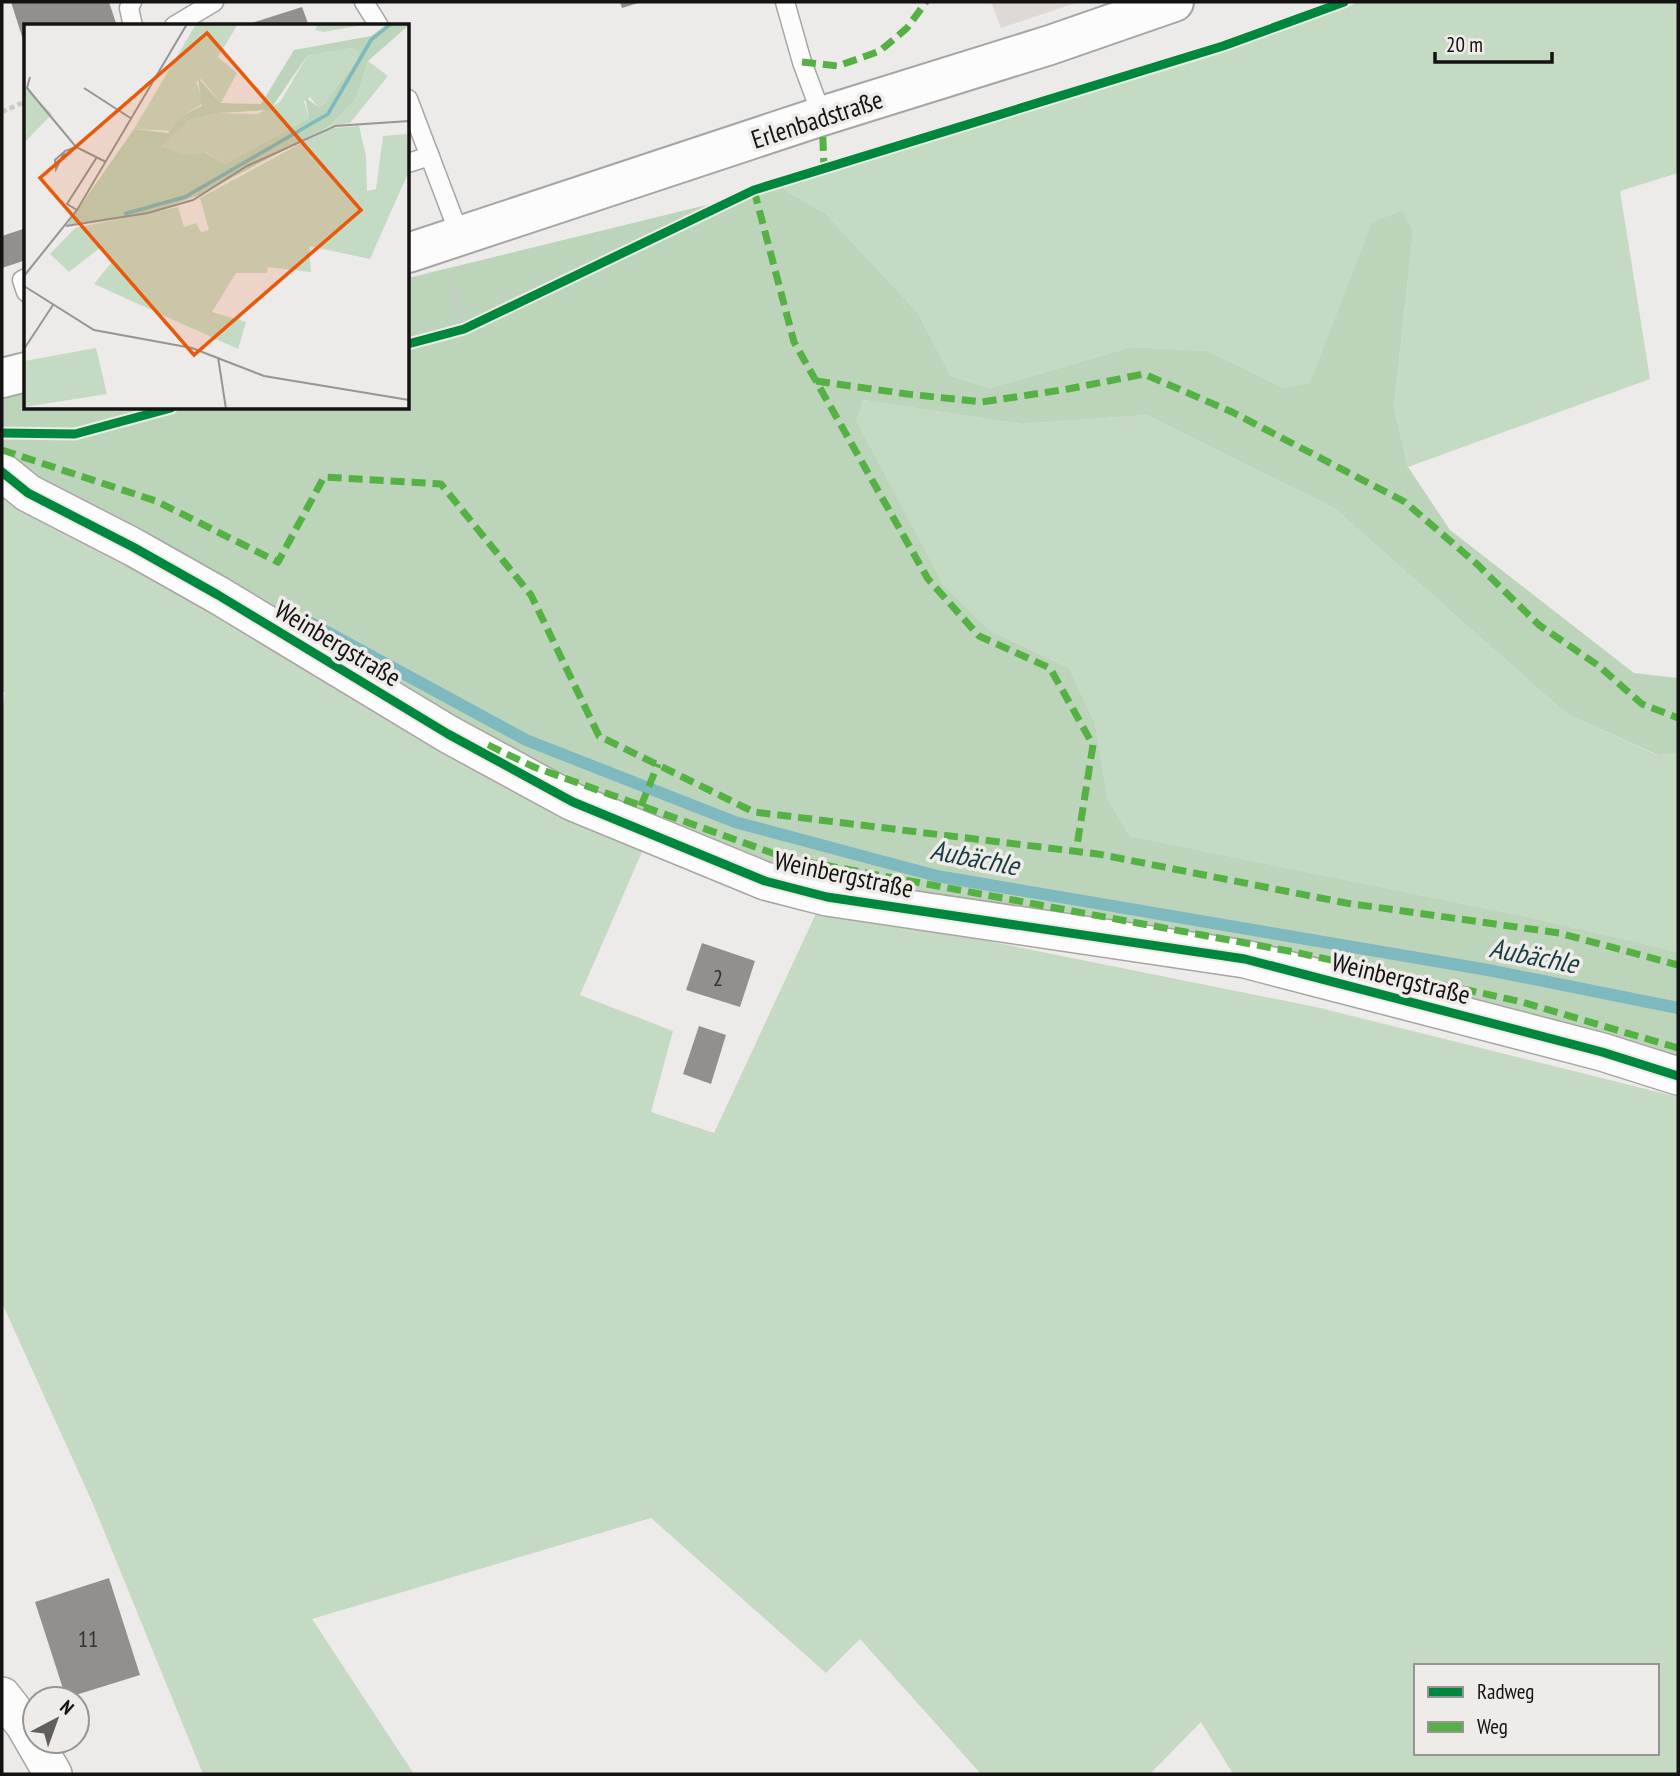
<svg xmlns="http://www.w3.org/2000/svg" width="1680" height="1776" viewBox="0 0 1680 1776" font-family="'PT Sans Narrow',sans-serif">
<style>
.built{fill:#dfd9d5}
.green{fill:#c5dac2;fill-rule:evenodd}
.forest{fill:#bcd4b9}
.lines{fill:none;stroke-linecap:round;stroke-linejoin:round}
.stream{stroke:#7db9be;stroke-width:12}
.building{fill:#91908f}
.lane-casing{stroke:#a7a5a4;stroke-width:21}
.street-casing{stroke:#a7a5a4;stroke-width:40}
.secondary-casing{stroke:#a7a5a4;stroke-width:42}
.path{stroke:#cac9c9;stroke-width:4.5;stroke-dasharray:5 3.5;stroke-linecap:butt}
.lane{stroke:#fcfcfc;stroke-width:18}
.street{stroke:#fcfcfc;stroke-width:37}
.secondary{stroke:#fcfcfc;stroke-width:38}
.quiet{stroke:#55b144;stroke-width:7;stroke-dasharray:14 7;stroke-linecap:butt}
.cycleway-casing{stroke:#eeebe8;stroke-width:13}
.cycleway{stroke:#00873e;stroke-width:9}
.labels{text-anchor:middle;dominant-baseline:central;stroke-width:7;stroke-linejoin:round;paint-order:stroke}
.number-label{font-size:23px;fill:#333231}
.street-label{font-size:26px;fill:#141312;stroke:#eeebe8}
.water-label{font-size:28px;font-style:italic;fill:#163f43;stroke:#eeebe8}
.inset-river{fill:none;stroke:#7db9be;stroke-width:3.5}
.inset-road{fill:none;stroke:#969593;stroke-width:2}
.view{fill:#e8590c;fill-opacity:0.15;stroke:#e8590c;stroke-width:3.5}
.inset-edge{fill:none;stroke:#141312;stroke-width:3.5}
</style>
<rect width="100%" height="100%" fill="#edebe9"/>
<polygon class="built" points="991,2 1079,2 1001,28"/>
<g class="green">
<polygon points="1360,2 1678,2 1678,173 1620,191 1650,379 1408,467 1394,407 1413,232 1372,223 1310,384 1284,388 1208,351 1131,347 990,388 951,376 918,313 826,214 780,187 1272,34"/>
<polygon points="863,400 1022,424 1146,415 1334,508 1567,714 1657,755 1678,754 1678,952 1529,917 1130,836 1108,800 1095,723 1069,668 989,630 943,584 855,421"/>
<path d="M2 488 645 845 580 995 673 1031 651 1112 714 1133 819 907 1316 1007 1678 1097V1774H1233L1201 1722 1150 1774H981L860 1639 826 1673 651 1518 312 1619 414 1774H203L93 1504 2 1303V714L5 692 2 691ZM1416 1666H1657V1753H1416Z"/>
</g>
<polygon class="forest" points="780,187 826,214 918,313 951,376 990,388 1131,347 1208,351 1284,388 1310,383 1372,222 1402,211 1413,232 1394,407 1408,467 1450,530 1634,673 1678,678 1678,754 1658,755 1567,714 1334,508 1146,415 1022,424 863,400 856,421 943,584 989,630 1069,668 1095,723 1108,800 1130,836 1529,917 1678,952 1678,1066 828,883 655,827 2,468 2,378 26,372 26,408 408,408 408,278"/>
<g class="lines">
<polyline class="stream" points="305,620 526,740 735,822 937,876 1488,970 1678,1008"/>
</g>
<g class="building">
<polygon points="11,2 109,2 117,26 26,26 26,49"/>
<polygon points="620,2 641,2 622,8"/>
<polygon points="302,7 309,26 242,26"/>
<polygon points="26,228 26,260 2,268 2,236"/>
<polygon points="702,943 755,961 740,1007 686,990"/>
<polygon points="699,1026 726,1035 711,1084 683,1074"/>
<polygon points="109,1578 140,1675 66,1698 35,1602"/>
</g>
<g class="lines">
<defs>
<g id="lane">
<polyline points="132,2 129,8 133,26"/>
<polyline points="364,2 379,26"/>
<polyline points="785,2 802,62 822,116"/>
<polyline points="174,26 214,2"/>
<polyline points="408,99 460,236"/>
<polyline points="408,163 430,156"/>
<polyline points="26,278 22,280 26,292"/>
</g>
<g id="street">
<polyline points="2,472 28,493 133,547 218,595 448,734 573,802 765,881 827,897 1245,959 1602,1052 1678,1076"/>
<polyline points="2,1696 24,1724 53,1774"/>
</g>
<g id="secondary">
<polyline points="408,253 822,116 1050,45 1174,2"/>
<polyline points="2,378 26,372"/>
</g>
</defs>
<use href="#lane" class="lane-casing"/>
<use href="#street" class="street-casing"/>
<use href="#secondary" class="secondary-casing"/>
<g class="path">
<polyline points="2,112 26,101"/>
<polyline points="450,279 464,329"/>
</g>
<use href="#lane" class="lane"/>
<use href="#street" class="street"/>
<use href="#secondary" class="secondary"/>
<g class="quiet">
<polyline points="802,62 838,66 880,51 907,28 926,2"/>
<polyline points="822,116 824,168"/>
<polyline points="754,190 794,342 928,579 979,636 1050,668 1093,745 1076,852"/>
<polyline points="816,381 907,394 982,402 1068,389 1144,374 1232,412 1405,502 1478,565 1539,625 1599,666 1642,704 1678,718"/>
<polyline points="2,450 156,501 278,562 324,477 441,484 531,595 599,736 754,812 1098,854 1346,903 1559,933 1678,965"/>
<polyline points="488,745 534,767 786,858 1294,952 1522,1002 1678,1048"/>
<polyline points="641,806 658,764"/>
</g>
<defs>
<g id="cycleway">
<polyline points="408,344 464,329 754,190 1223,46 1344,2"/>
<polyline points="2,433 75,434 171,408"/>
<polyline points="2,472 28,493 133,547 218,595 448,734 573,802 765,881 827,897 1245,959 1602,1052 1678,1076"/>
</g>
</defs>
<use href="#cycleway" class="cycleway-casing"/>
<use href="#cycleway" class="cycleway"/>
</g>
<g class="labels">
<g class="number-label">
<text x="718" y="977">2</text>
<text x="88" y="1638">11</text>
</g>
<g class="street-label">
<text transform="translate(817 119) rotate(-18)">Erlenbadstraße</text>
<text transform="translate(338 643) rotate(31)">Weinbergstraße</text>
<text transform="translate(844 874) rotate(12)">Weinbergstraße</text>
<text transform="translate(1401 978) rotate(14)">Weinbergstraße</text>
</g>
<g class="water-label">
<text transform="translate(975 857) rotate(11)">Aubächle</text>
<text transform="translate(1534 955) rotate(11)">Aubächle</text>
</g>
</g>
<g transform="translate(24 24)">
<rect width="385" height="385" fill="#edebe9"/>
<path d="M172 0H214L194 33 213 49 197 79 177 55 172 58 180 79 159 91 148 107 110 105ZM294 0H345L299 8 291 6ZM329 24 335 29 332 37 300 80 294 83 286 73 280 77 285 94 201 140 181 128 161 131 138 122 166 96 193 89 234 90 256 78 283 32ZM344 37 364 52 326 99 306 102 333 73ZM0 63 28 90 0 119ZM335 102 342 132 343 167 352 165 359 112 383 110 385 147 346 235 285 222 287 248 244 243 243 249H212L188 288 222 298 214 325 70 260 87 239 77 223 45 248 26 230 51 204 154 183 160 203 172 199 177 208 185 206 176 174 283 116 309 104ZM72 324 83 370 0 383V337Z" fill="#c5dac2"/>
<path d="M363 0 385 1 344 37 333 73 306 102 175 171 126 189 43 201 110 105 144 109 159 91 178 82 174 54 197 79 237 80 270 26 347 12ZM329 24 335 29 332 37 300 80 294 83 281 73 285 94 201 140 180 128 161 131 138 122 166 96 193 89 246 86 283 32Z" fill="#bcd4b9" fill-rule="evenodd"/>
<path class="inset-river" d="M100 190 161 173 304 90 347 16 367 0"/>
<path class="inset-road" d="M6 53 3 64 52 123 82 138M60 64 108 95M41 127 32 145 31 136 41 127 52 123M53 186 43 180 73 133M42 202 124 189 169 176 223 142 311 102 385 97M0 252 53 186 163 0M0 262 70 306 168 324 240 352 385 376M0 325 29 281M194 333 202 385"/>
<path class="view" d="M183 9 337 186 170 331 16 154Z"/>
<rect width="385" height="385" class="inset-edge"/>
</g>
<rect width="1680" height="1776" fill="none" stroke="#141312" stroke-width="7"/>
<rect x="1414" y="1664" width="245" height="91" fill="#eeebe8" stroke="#979592" stroke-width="2"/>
<rect x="1428" y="1687" width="35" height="10" fill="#00873e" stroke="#979592" stroke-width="2"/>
<text x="1477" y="1699" font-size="21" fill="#141312">Radweg</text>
<rect x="1428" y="1722" width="35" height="10" fill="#55b144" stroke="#979592" stroke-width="2"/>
<text x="1477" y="1734" font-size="21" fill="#141312">Weg</text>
<g transform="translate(56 1720) rotate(41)"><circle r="33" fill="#eeebe8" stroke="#979592" stroke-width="2"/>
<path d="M0-5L12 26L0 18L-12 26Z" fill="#605f5d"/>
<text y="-10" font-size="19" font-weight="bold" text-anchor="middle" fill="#141312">N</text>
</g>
<path d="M1435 52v10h117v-10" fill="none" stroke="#141312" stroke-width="3.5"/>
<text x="1446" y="52" font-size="21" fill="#141312" stroke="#eeebe8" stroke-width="5" paint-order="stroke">20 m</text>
</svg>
